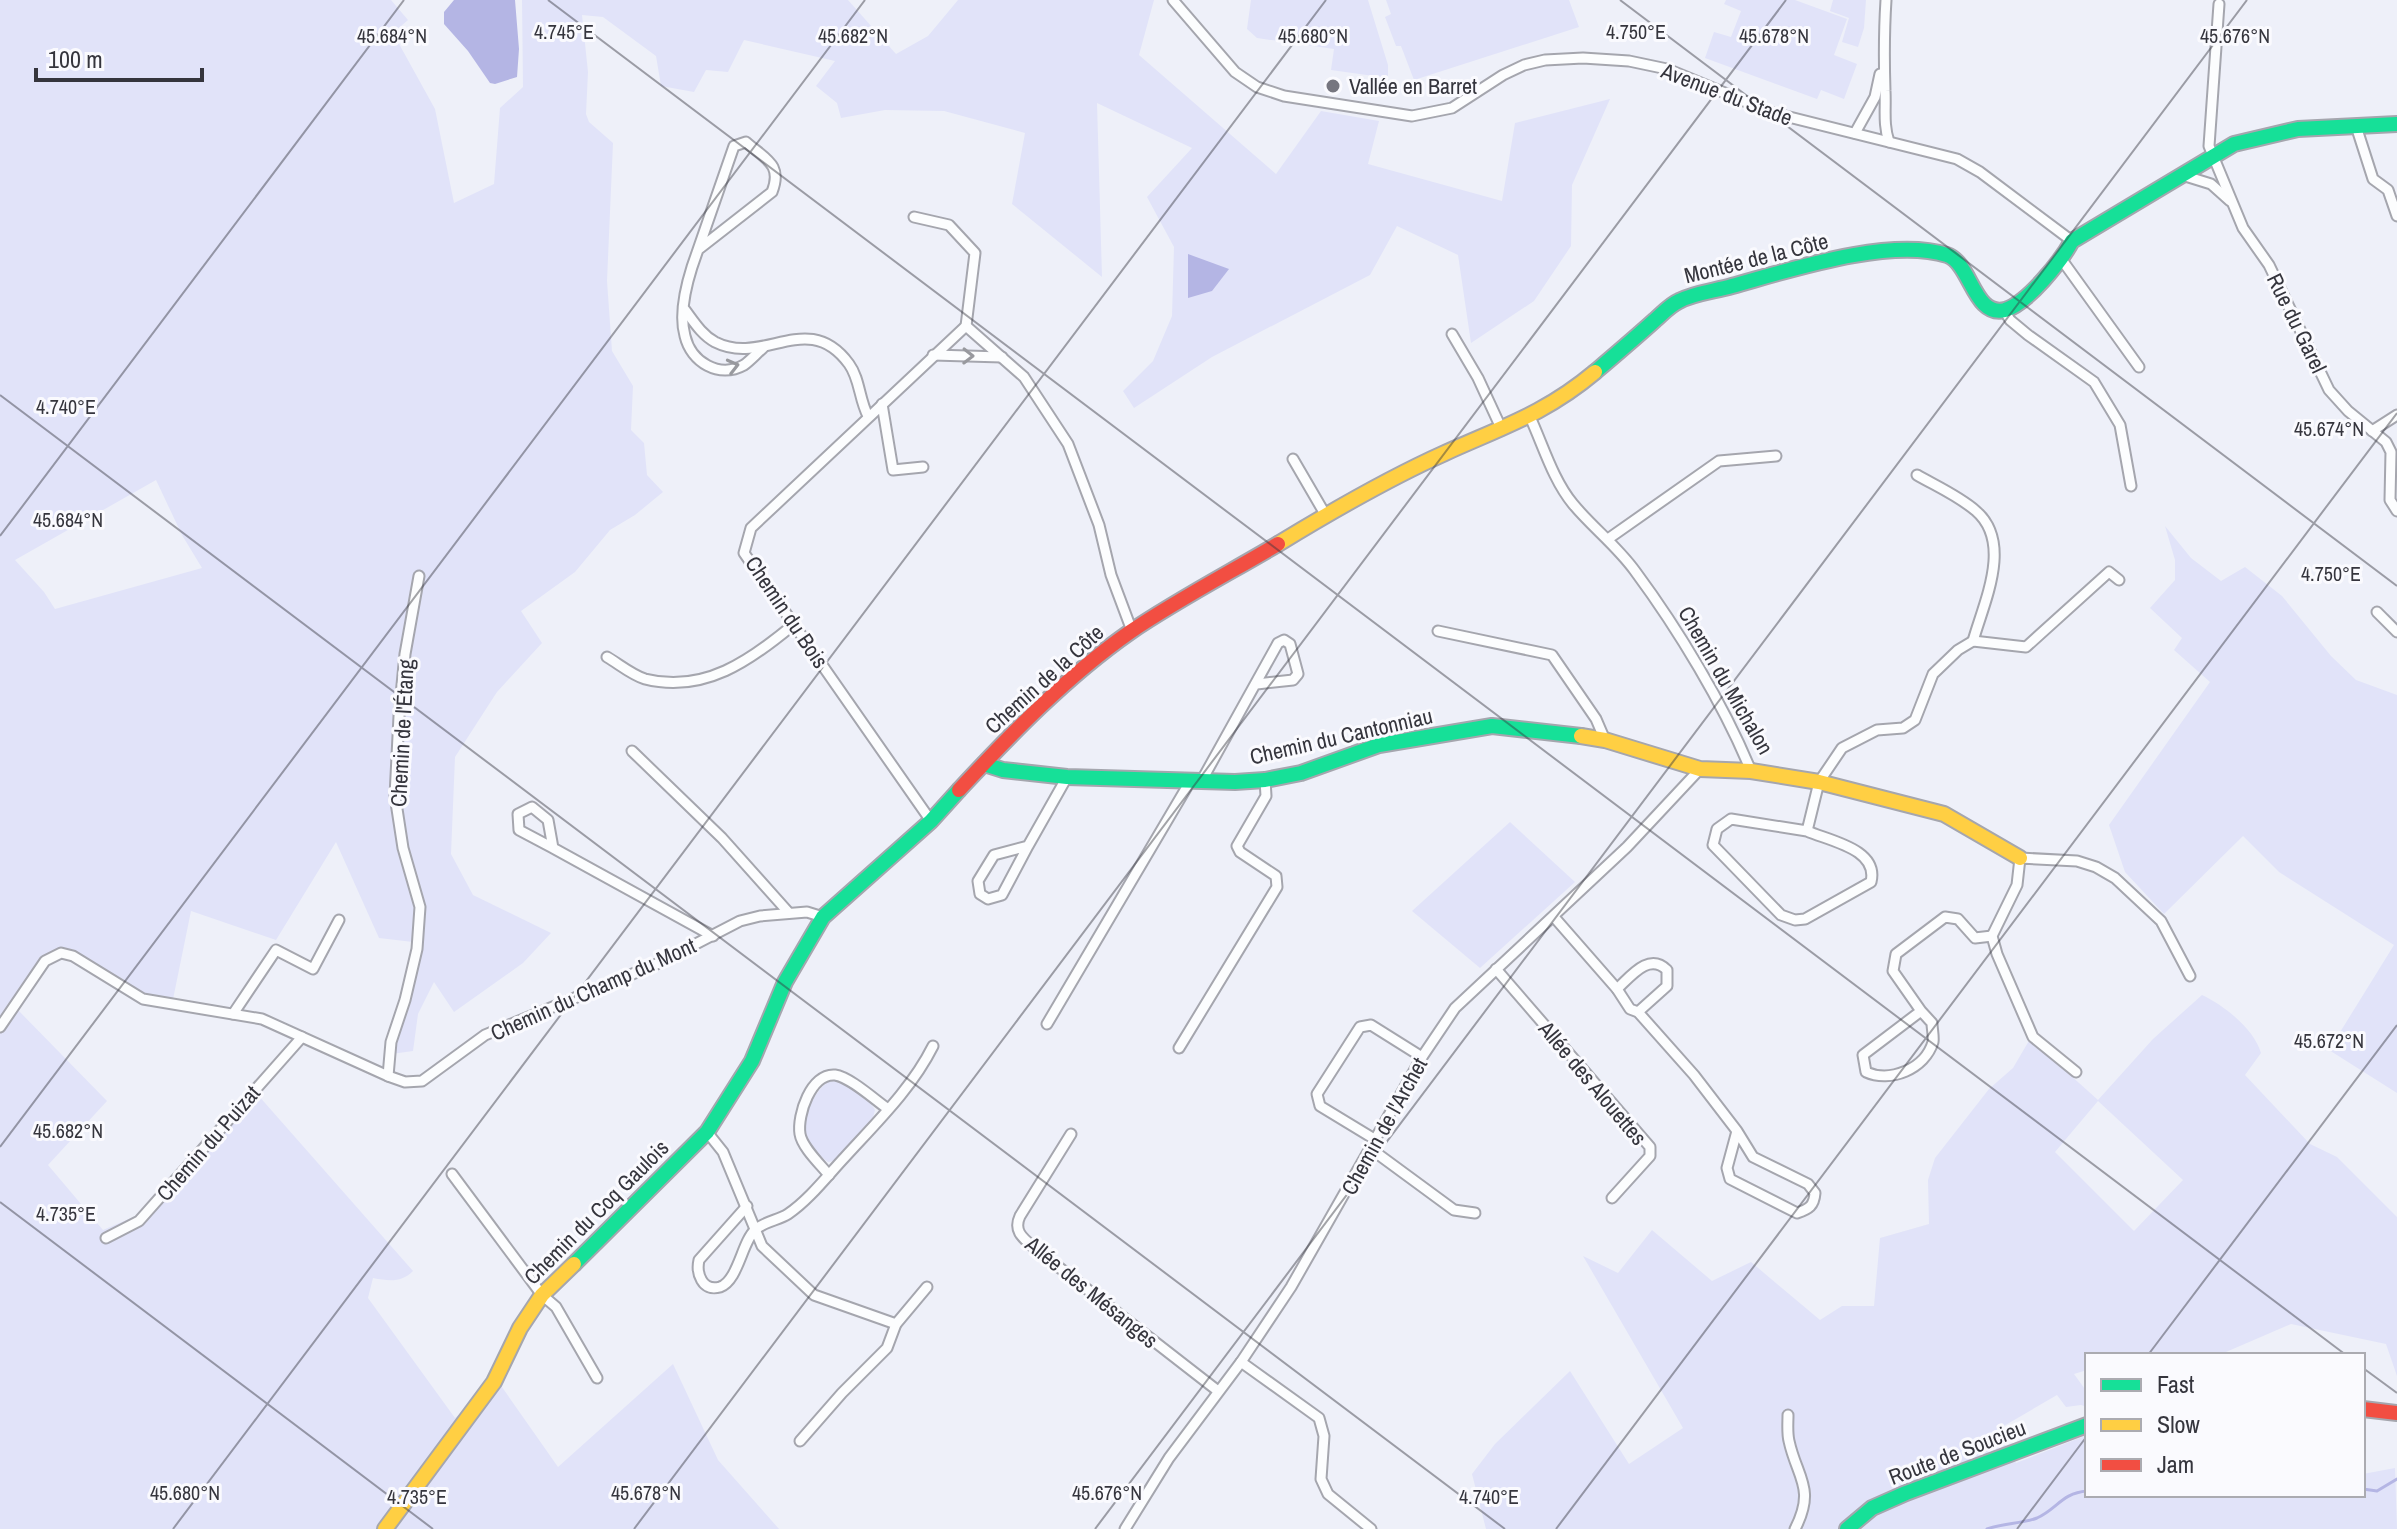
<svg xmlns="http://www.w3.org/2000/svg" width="2397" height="1529" viewBox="0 0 2397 1529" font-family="'Archivo Narrow',sans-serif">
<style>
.green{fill:#e1e3f9;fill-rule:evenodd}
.water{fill:#b4b5e4}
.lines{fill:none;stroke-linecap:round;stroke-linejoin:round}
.stream{stroke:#b4b5e4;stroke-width:3}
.street-casing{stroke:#a5a6ae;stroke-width:13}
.fast-casing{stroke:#a5a6ae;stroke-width:18}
.slow-casing{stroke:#a5a6ae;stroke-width:18}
.jam-casing{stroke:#a5a6ae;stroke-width:18}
.street{stroke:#fcfdfe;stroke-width:9}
.fast{stroke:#16e098;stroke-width:14}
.slow{stroke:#ffcf43;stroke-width:14}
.jam{stroke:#f24e42;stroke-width:14}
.oneway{stroke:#98999e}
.ticks{fill:none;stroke:#35353d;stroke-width:2;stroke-opacity:0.45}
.poi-dot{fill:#76767f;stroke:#fafafe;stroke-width:3}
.labels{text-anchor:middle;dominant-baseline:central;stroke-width:6;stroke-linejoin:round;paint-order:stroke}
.poi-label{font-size:22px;fill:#35353d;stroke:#fafafe;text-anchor:start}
.street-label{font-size:22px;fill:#35353d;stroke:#fafafe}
.ticks-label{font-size:20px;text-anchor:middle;fill:#35353d;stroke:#fafafe;stroke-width:6;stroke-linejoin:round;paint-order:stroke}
</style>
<rect width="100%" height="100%" fill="#eef0f9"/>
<g class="green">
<path d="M0 0H391L408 20 393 33 435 109 454 203 494 184 500 108 523 87 522 0H848L896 54 928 36 958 0H1154L1139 55 1276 174 1321 111 1379 121 1368 164 1502 201 1515 123 1610 99 1572 185 1571 246 1534 301 1471 343 1458 255 1397 226 1370 275 1212 357 1134 408 1123 391 1153 361 1172 316 1174 247 1147 197 1192 148 1097 103 1102 277 1012 204 1025 133 944 111 885 110 841 118 837 103 816 86 835 61 744 40 728 72 706 70 694 92 661 86 656 56 603 17 582 15 588 72 586 114 589 122 613 143 607 281 612 351 633 386 631 430 644 443 647 475 663 492 635 515 610 530 575 572 521 611 542 643 497 692 455 757 451 854 473 895 551 933 523 963 454 1012 434 982 418 1014 413 1051 384 1055 406 986 413 942 379 938 336 842 276 940 191 911 171 1009 122 993 68 957 49 963 17 1009 107 1101 48 1165 103 1230 138 1215 250 1086 413 1271C401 1283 389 1281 373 1278L368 1298 455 1418 475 1400 490 1370 558 1467 673 1364 718 1460 779 1529H0ZM156 480 182 535 202 568 55 609 44 592 15 560Z"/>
<polygon points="1251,0 1368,0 1388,65 1388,78 1331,70 1334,49 1257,38 1247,29"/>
<polygon points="1386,0 1569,0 1579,27 1414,80 1401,46 1396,46 1385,17 1391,14"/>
<polygon points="1726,0 1795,0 1847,19 1834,55 1857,64 1844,99 1821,90 1817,99 1705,58 1714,32 1731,37 1741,11 1724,4"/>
<polygon points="1833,0 1866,0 1864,28 1858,47 1842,42 1849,18 1830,11"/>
<polygon points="2165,526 2191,558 2221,581 2245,567 2282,596 2331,656 2356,680 2397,695 2397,1093 2329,1050 2394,945 2279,872 2243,836 2164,914 2125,872 2109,825 2210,682 2174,650 2182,638 2150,608 2175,580 2175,560"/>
<polygon points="1510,822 1575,882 1480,968 1412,911"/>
<path d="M2202 995C2225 1006 2254 1029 2261 1053L2245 1075 2310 1144 2337 1157 2397 1217V1376L2386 1344 2291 1324 2219 1355H2087V1370L2074 1374 2087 1392V1407L2081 1405 2066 1407 2057 1395 1997 1430 2016 1463 2087 1435V1495H2363V1474L2395 1468 2397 1529H1486L1472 1474 1495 1444 1570 1371 1629 1464 1683 1428 1583 1256 1618 1273 1652 1230 1712 1281 1751 1262 1820 1320 1842 1306H1874L1880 1238 1929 1224 1928 1180 1935 1158 1989 1089 2013 1068 2030 1039 2098 1100 2153 1039ZM2098 1101 2183 1180 2134 1231 2055 1152Z"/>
<path d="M832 1080C846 1084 868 1097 875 1110L873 1118 835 1161 828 1162C819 1156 807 1141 805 1130 803 1114 817 1086 832 1080Z"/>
</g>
<g class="water">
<polygon points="454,0 515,0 519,49 517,77 495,84 490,83 468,51 444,24 444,12"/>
<polygon points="1188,254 1229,269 1212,291 1188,298"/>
</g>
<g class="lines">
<g class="stream">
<polyline points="2363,1489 2377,1491 2397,1479"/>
<polyline points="2230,1495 2251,1495"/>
<path d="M1987 1529C2003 1523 2021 1524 2037 1518 2057 1509 2062 1493 2087 1491"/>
</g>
<defs>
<g id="street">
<polyline points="1173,0 1235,72 1257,87 1284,96 1412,116 1452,108 1503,75 1524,65 1545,60 1583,58 1629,61 1667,69 1773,113 1957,159 1980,172 2072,241"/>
<path d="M1886 0C1884 31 1884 60 1885 91 1886 109 1883 124 1889 142"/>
<polyline points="2219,4 2209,146 2243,228 2269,265 2329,390 2348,411 2386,442 2391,452 2390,500 2397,511"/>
<polyline points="2356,126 2373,179 2388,190 2397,216"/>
<polyline points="1855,133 1875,97 1880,74"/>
<polyline points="2182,175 2211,184 2230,201"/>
<polyline points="914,217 949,225 975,253 966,326"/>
<path d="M699 249 772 192C783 164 765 159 746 142L734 146 692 267C686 286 679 315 685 336 691 362 719 379 744 365 750 361 757 353 763 348"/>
<polyline points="2062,260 2139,367"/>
<path d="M685 310C694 322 702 335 715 342 764 367 808 308 849 364 860 379 859 399 868 416"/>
<polyline points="2004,310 2010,320 2028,335 2094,382 2120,425 2131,486"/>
<polyline points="1452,334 1478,378 1502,430"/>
<polyline points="933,355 1002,357"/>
<polyline points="882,404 893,470 923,467"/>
<path d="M1530 417C1543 445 1553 480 1573 504 1592 527 1617 546 1635 571 1678 629 1724 705 1751 771"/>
<polyline points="2372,431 2397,415"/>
<polyline points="1293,459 1325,514"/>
<path d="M1917 475C1936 486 1959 496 1976 511 2013 543 1984 602 1973 641"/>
<polyline points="1608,539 1719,461 1776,456"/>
<polyline points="2377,612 2397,632"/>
<polyline points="1438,631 1552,655 1596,719 1605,740"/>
<path d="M607 657C619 664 632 675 645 679 704 694 751 660 793 625"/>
<polyline points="632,751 722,838 789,913"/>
<polyline points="1202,780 1278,643 1284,640 1290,644 1298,674 1293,680 1257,684"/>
<polyline points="931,821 744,553 751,528 966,326 1024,377 1068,444 1099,525 1111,575 1132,631"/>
<path d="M1807 831C1830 841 1879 849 1871 882L1805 919 1795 920 1781 915 1713 845 1717 829 1731 819 1807 831 1819 782 1842 748 1877 730 1903 728 1915 720 1933 674 1958 650 1973 641 2026 647 2109 572 2119 580"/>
<polyline points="1028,846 1002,895 988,899 980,894 978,881 994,855 1028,846 1067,777"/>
<polyline points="553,848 519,830 518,814 532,807 548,820 553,848 713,936"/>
<path d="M1554 917 1617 989 1630 1009 1638 1012 1694 1075 1737 1131 1727 1168 1730 1179 1797 1213C1809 1209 1814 1206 1815 1193L1808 1184 1753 1157 1737 1131"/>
<polyline points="1496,969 1650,1147 1650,1156 1612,1198"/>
<path d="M1617 989C1631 976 1649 952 1667 970V986L1638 1012"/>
<path d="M1921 1011 1932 1023C1932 1029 1934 1037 1933 1042 1925 1069 1890 1083 1866 1072L1863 1055 1921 1011 1893 971 1896 954 1945 917 1958 919 1975 938 1992 936"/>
<polyline points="233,1014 276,950 313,969 339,920"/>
<polyline points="1047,1024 1191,780"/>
<polyline points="0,1027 45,961 61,953 73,956 143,999 262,1019 388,1076 405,1082 422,1081 485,1035 659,963 740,921 760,916 807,912 823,917"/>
<polyline points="1179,1048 1277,887 1276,876 1240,852 1237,846 1266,796 1265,780"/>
<polyline points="2076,1072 2033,1037 1997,954 1992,936 2017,885 2020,858 2077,861 2096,867 2115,878 2161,921 2190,976"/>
<polyline points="388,1076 391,1042 405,1000 417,949 420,907 403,848 395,796 399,716 405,654 419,576"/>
<polyline points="707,1132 723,1152 762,1246 814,1295 896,1324"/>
<path d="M1071 1134 1020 1216C1012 1233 1026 1240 1038 1251L1218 1391"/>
<polyline points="1376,1140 1320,1106 1317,1094 1360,1027 1371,1025 1422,1057"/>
<polyline points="1371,1149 1454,1210 1475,1213"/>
<polyline points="452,1174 542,1295 556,1307 597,1378"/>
<path d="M829 1175C820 1164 802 1147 800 1134 797 1115 811 1073 835 1075 850 1077 875 1100 888 1109"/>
<path d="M747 1206 699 1260C696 1273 702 1292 720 1287 738 1281 742 1242 755 1230 763 1222 779 1220 788 1214 809 1200 828 1175 845 1157 877 1122 912 1088 933 1046"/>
<polyline points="106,1238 139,1221 302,1037"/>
<polyline points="1241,1362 1319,1418 1324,1436 1321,1479 1328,1494 1371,1529"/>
<path d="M1788 1415C1788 1423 1787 1433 1789 1441 1797 1478 1816 1488 1795 1529"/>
<polyline points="800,1441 842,1393 887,1348 896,1324 927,1287"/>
<polyline points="1125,1529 1169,1458 1241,1362 1291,1287 1422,1057 1455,1008 1627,847 1700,769"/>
</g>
<g id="fast">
<path d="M1595 372C1615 355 1635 338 1655 320 1662 314 1670 305 1679 301 1694 293 1715 291 1732 286 1790 270 1889 237 1947 255 1971 263 1974 318 2005 310 2028 303 2061 261 2072 241L2234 144 2298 129 2397 124"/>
<polyline points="984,764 1003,770 1067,777 1235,782 1265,780 1301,773 1379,745 1492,726 1581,736"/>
<polyline points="574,1264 707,1132 752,1061 785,982 823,917 931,821 959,790"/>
<polyline points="1847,1529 1872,1508 1906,1493 2087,1425"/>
</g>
<g id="slow">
<path d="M1278 544C1332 511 1387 479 1445 453 1502 427 1545 414 1595 372"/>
<polyline points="1581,736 1605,740 1700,769 1751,771 1819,782 1944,814 2020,858"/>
<polyline points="385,1529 494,1382 520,1328 542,1295 574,1264"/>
</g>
<g id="jam">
<path d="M959 790C1011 734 1067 676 1130 632 1177 600 1229 573 1278 544"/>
<polyline points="2363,1409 2397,1413"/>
</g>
</defs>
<use href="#street" class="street-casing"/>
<use href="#fast" class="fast-casing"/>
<use href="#slow" class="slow-casing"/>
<use href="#jam" class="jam-casing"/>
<use href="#street" class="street"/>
<use href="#fast" class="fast"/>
<use href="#slow" class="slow"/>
<use href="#jam" class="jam"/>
</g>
<defs><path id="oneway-chevron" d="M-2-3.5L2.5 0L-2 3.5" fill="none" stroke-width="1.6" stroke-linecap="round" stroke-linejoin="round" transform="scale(2)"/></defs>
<g class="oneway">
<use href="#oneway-chevron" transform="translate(968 356) rotate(1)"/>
<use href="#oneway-chevron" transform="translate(733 366) rotate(-14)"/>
</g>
<path class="ticks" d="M548 0 2346 1355M1620 0 2397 586M0 395 1505 1529M0 536 404 0M0 1147 865 0M0 1202 433 1529M2148 1355 2397 1025M2363 1368 2397 1393M173 1529 1326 0M634 1529 1786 0M1095 1529 2247 0M1556 1529 2397 413M2017 1529 2087 1436"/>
<circle class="poi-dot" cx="1333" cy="86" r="8"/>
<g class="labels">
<g class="poi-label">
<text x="1349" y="86">Vallée en Barret</text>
</g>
<g class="street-label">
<text transform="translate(1727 94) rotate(21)">Avenue du Stade</text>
<text transform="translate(1756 258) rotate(-14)">Montée de la Côte</text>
<text transform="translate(2297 323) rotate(64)">Rue du Garel</text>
<text transform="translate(787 612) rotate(56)">Chemin du Bois</text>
<text transform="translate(1044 679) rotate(-42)">Chemin de la Côte</text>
<text transform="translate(1726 680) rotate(60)">Chemin du Michalon</text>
<text transform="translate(402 733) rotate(-87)">Chemin de l'Étang</text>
<text transform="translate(1341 736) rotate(-13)">Chemin du Cantonniau</text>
<text transform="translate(593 989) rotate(-24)">Chemin du Champ du Mont</text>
<text transform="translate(1593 1083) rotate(50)">Allée des Alouettes</text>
<text transform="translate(1384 1126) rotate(-61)">Chemin de l'Archet</text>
<text transform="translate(208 1143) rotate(-49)">Chemin du Puizat</text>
<text transform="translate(596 1212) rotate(-45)">Chemin du Coq Gaulois</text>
<text transform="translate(1092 1292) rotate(39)">Allée des Mésanges</text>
<text transform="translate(1957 1452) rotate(-21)">Route de Soucieu</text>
</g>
</g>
<g class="ticks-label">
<text x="564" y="39">4.745°E</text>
<text x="1636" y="39">4.750°E</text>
<text x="392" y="43">45.684°N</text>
<text x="853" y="43">45.682°N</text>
<text x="1313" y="43">45.680°N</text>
<text x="1774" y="43">45.678°N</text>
<text x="2235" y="43">45.676°N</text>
<text x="66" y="414">4.740°E</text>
<text x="2329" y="436">45.674°N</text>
<text x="68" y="527">45.684°N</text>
<text x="2331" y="581">4.750°E</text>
<text x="2329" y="1048">45.672°N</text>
<text x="68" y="1138">45.682°N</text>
<text x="66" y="1221">4.735°E</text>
<text x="185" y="1500">45.680°N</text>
<text x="646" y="1500">45.678°N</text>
<text x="1107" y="1500">45.676°N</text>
<text x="417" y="1504">4.735°E</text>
<text x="1489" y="1504">4.740°E</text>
</g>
<rect x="2085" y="1353" width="280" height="144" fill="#fafafe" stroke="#ababb1" stroke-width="2"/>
<rect x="2101" y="1379" width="40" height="12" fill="#16e098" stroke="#ababb1" stroke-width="2"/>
<text x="2157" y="1393" font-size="24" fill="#35353d">Fast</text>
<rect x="2101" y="1419" width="40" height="12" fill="#ffcf43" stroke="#ababb1" stroke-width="2"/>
<text x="2157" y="1433" font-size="24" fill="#35353d">Slow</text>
<rect x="2101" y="1459" width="40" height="12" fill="#f24e42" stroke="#ababb1" stroke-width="2"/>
<text x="2157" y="1473" font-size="24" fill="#35353d">Jam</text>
<path d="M36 68v12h166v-12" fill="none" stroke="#35353d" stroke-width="4"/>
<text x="48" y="68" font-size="24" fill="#35353d" stroke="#fafafe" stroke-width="6" paint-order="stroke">100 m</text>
</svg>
